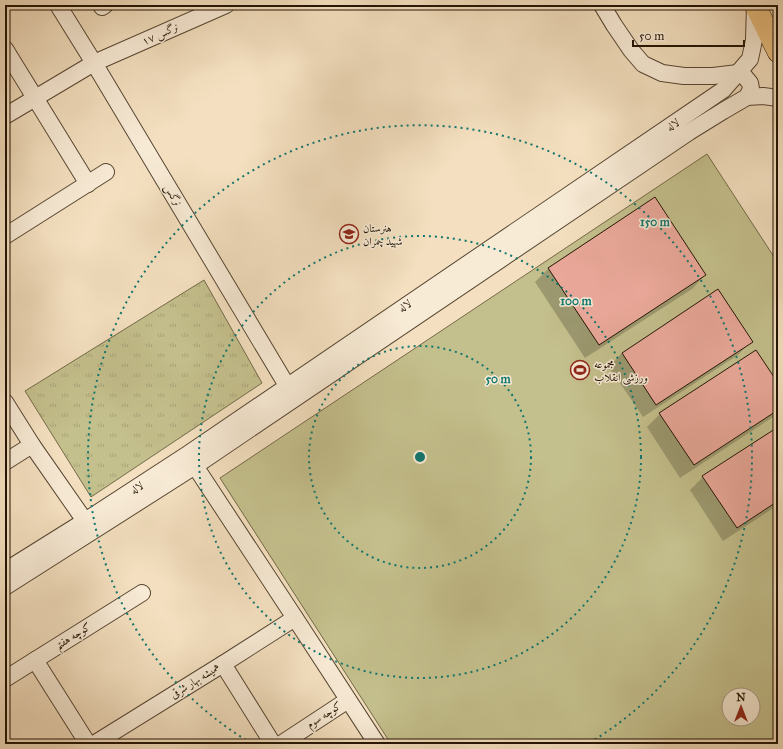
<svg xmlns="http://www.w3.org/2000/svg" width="783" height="749" viewBox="0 0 783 749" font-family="'IM FELL Great Primer',Amiri,serif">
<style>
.grass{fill:url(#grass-tufts);stroke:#736a48}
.pitch{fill:#c4c08d;stroke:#736a48;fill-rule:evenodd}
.shadow{fill:#0003}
.building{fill:#eba99b;stroke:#221303}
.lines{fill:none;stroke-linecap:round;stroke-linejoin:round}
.minor-casing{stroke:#564632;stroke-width:18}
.major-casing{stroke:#221303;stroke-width:22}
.minor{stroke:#f8ebd6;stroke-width:16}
.major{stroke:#eac080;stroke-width:21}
.ring{fill:none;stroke:#0f766e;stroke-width:2;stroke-dasharray:2 4}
.labels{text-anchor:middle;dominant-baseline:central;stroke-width:3;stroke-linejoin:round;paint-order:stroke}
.street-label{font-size:11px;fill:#221303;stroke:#f8ebd6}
.poi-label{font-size:11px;fill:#221303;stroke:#f8ebd6;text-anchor:start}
.centre{fill:#0f766e;stroke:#f8ebd6;stroke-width:2}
.ring-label{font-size:12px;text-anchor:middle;font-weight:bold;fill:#0f766e;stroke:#f8ebd6;stroke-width:3;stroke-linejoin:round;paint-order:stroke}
</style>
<defs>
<pattern id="grass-tufts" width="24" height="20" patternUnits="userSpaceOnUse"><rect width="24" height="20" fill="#c4c08d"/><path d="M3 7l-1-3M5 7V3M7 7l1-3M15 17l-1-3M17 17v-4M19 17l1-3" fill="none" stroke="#a8a478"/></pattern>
</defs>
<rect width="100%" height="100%" fill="#f4e0c0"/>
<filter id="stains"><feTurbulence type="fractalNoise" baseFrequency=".005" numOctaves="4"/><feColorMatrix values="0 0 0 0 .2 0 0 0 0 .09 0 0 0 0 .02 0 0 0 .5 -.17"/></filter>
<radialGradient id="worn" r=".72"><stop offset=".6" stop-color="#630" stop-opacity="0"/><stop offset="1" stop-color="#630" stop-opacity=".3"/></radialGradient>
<polygon class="grass" points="204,280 262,383 91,497 25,391"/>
<path class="pitch" d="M707 154 778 263V744H391L220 478ZM729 695H753V719H729Z"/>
<g class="shadow">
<polygon points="655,199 705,275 692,289 585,358 535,282 548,269"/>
<polygon points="751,341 738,355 643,417 609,367 622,353"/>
<polygon points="778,385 778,413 776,415 680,478 647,427 660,414"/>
<polygon points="778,428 778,505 723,541 690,490 703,477"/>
</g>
<g class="building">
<polygon points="655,197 706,275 599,345 548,268"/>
<polygon points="718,289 753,342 656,405 622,353"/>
<polygon points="756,350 778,383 778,410 694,465 659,413"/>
<polygon points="778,427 778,501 737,528 702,476"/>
</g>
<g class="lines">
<defs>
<g id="minor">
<polyline points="58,5 94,63 292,394"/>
<polyline points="602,5 614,25 631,50 643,64 662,73 684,76 713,76 738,73 745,77 750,83 751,89 747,97"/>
<polyline points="102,7 105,5"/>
<polyline points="5,49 88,184"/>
<polyline points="5,116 94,63 226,5"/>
<polyline points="5,236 106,172"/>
<polyline points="5,402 32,445 85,521"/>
<polyline points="5,462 32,445"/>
<polyline points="195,466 295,618 377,744"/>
<polyline points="5,571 85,521 188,454 723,90 750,59 754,40 755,5"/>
<polyline points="5,587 195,466 689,132 723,111 747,97 763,96 778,98"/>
<polyline points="35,660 88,744"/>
<polyline points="223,664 273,744"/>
<polyline points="5,679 142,593"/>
<polyline points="94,744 223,664 295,618"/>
<polyline points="281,744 348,700"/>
</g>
<polyline id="major" points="755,5 778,52"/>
</defs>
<use href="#minor" class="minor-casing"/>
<use href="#major" class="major-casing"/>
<use href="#minor" class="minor"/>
<use href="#major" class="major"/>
</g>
<g class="ring">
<circle cx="420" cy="457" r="111"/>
<circle cx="420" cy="457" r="221"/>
<path d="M251 743A332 332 0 1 1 589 743"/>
</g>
<defs>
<symbol id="school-ring" viewBox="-11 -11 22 22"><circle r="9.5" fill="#f8ebd6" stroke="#8f2418" stroke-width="1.5"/><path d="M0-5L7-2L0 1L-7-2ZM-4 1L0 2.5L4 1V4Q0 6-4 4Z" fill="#8f2418"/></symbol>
<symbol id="stadium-ring" viewBox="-11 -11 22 22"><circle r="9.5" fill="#f8ebd6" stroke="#8f2418" stroke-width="1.5"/><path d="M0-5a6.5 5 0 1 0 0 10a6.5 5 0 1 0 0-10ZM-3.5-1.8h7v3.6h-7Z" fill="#8f2418"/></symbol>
</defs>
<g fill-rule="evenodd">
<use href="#school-ring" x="338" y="223" width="22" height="22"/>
<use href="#stadium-ring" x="569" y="359" width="22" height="22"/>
</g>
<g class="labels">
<g class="street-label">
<text transform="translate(160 34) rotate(-24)">نرگس ۱۷</text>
<text transform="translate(673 125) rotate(-34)">لاله</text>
<text transform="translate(173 195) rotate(59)">نرگس</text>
<text transform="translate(405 306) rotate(-34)">لاله</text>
<text transform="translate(137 488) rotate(-33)">لاله</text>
<text transform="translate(73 636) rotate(-32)">کوچه هفتم</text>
<text transform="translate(195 681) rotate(-32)">همیشه بهار شرقی</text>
<text transform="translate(324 715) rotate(-33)">کوچه سوم</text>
</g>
<g class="poi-label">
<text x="363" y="228">هنرستان<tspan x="363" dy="13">شهید چمران</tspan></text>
<text x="594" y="364">مجموعه<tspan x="594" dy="13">ورزشی انقلاب</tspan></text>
</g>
</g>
<circle cx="420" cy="457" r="6" class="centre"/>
<g class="ring-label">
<text x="655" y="226">150 m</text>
<text x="576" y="305">100 m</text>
<text x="498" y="383">50 m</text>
</g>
<rect width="783" height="749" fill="none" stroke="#f4e0c0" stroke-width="20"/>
<rect x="6" y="6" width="771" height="737" fill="none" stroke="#221303" stroke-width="2"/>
<rect x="10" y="10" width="763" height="729" fill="none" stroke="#221303"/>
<g transform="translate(741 707)"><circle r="19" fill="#f8ebd6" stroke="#a29582"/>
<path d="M0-3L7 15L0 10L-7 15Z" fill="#8f2418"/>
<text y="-6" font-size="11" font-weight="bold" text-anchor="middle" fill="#221303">N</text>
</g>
<path d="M633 40v6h111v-6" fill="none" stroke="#221303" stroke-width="2"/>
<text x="639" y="40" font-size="12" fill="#221303" stroke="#f8ebd6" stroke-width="3" paint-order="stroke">50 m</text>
<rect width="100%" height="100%" filter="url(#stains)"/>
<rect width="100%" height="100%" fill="url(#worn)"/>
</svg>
